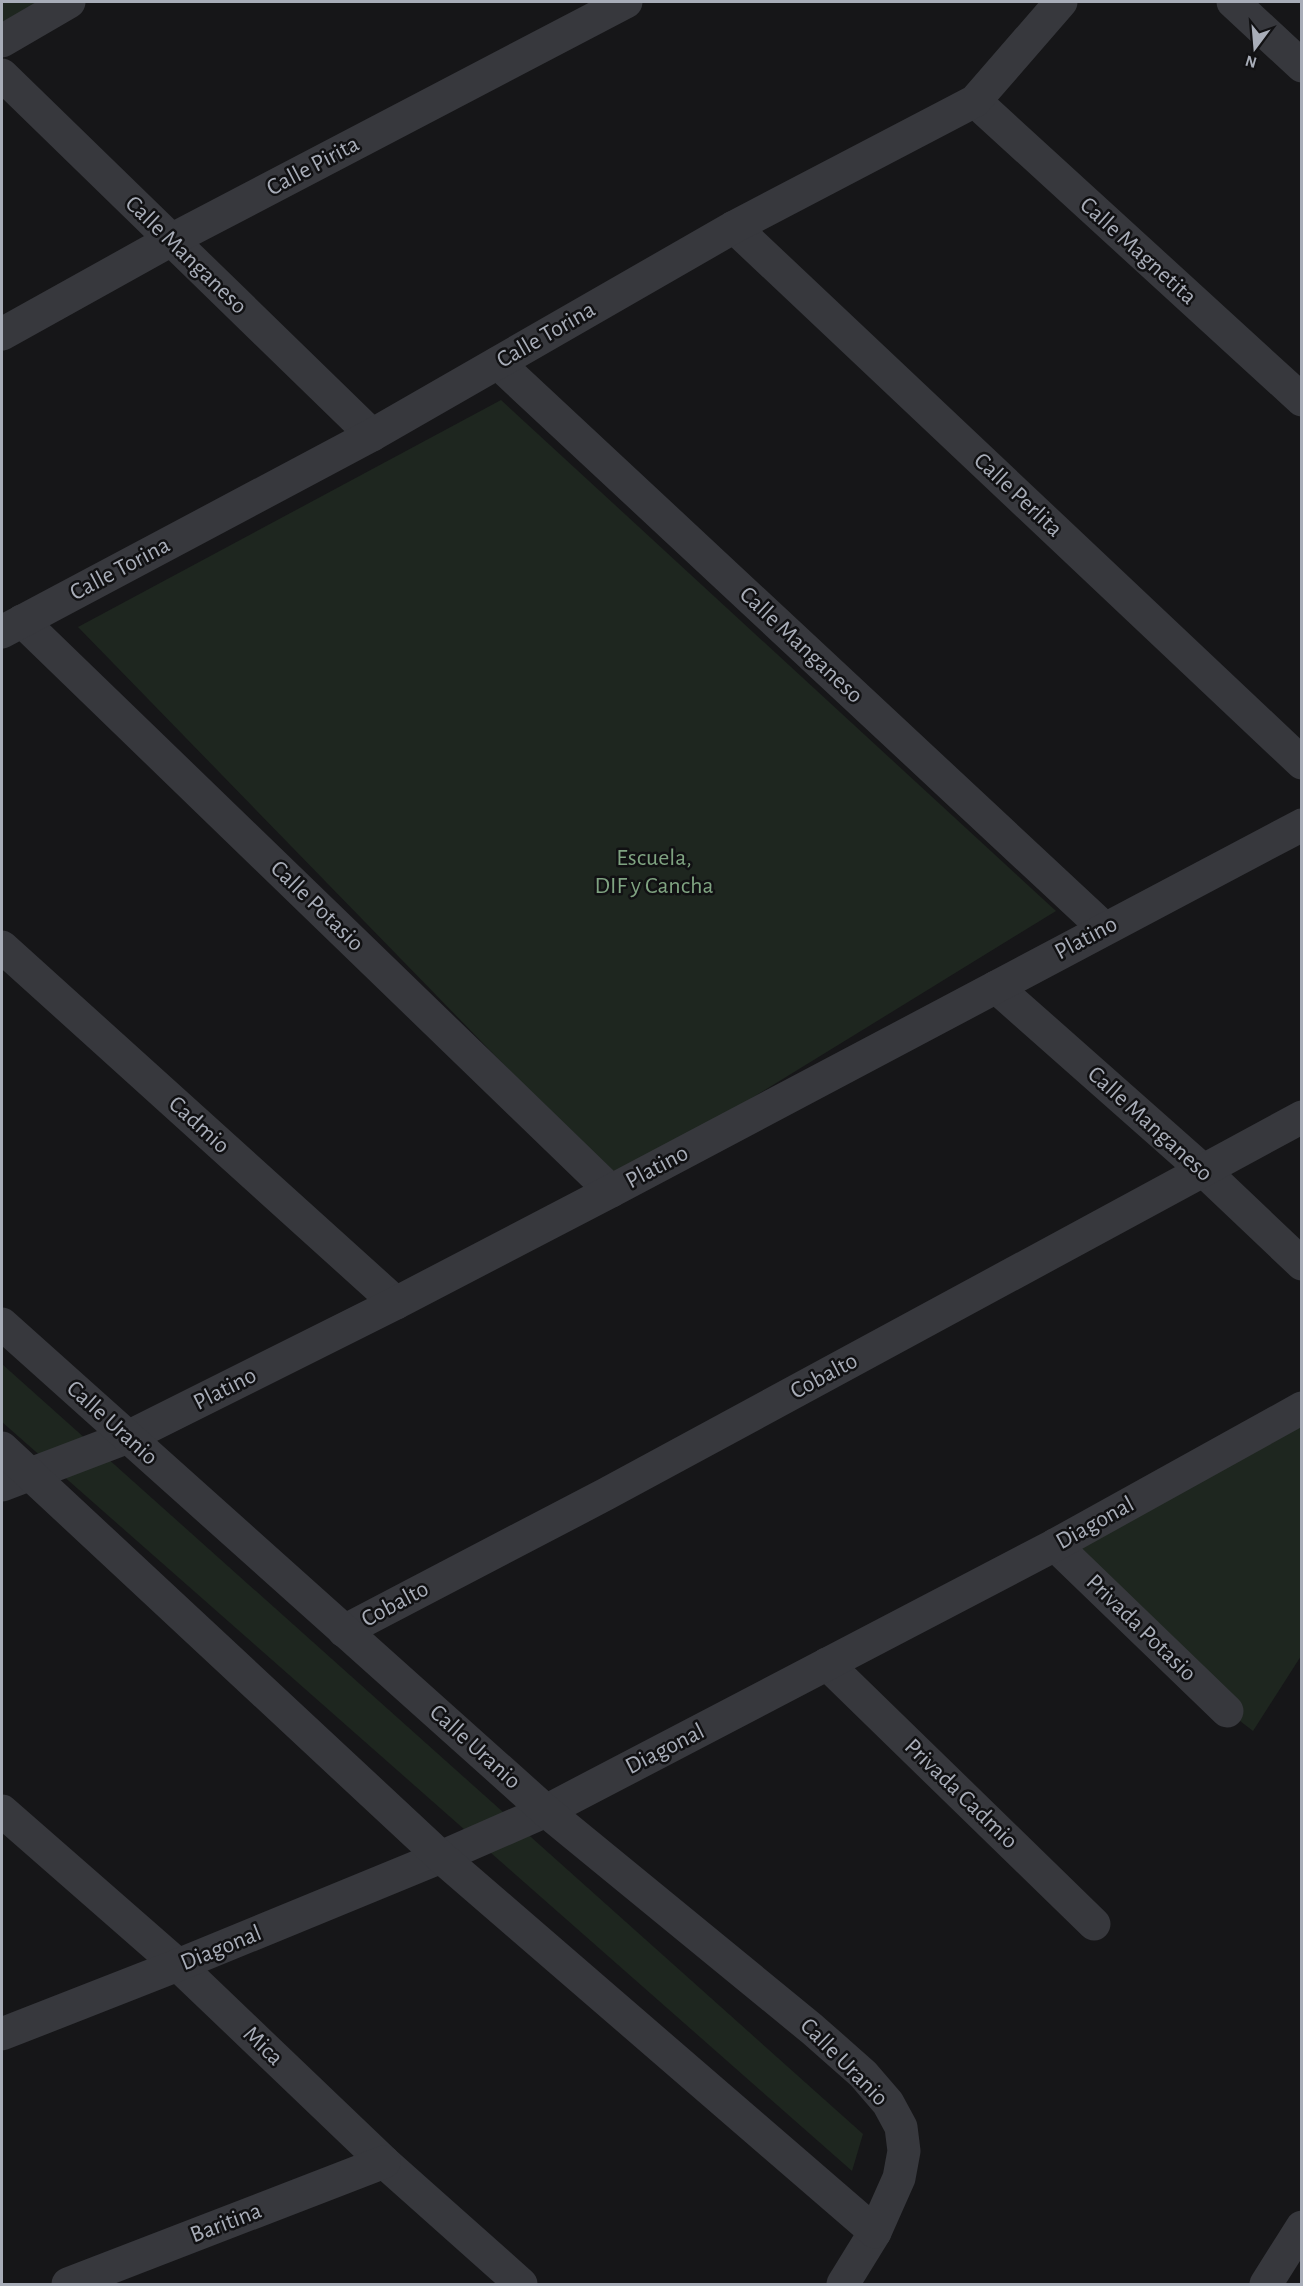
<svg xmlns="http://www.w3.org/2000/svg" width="1303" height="2286" viewBox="0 0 1303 2286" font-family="'Alegreya Sans',sans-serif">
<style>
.green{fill:#1e261f}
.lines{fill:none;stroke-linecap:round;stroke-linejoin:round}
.minor{stroke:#37383d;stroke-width:33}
.tertiary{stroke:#37383d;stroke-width:33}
.labels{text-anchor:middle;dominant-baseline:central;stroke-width:5;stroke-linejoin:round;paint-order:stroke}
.street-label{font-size:24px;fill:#a8adb8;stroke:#111113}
.park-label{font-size:24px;fill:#7fa381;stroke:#111113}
</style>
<rect width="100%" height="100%" fill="#161618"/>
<g class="green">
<polygon points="2,2 68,2 2,39"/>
<polygon points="501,400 1056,911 617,1181 78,627"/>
<polygon points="2,1364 863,2134 852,2171 2,1422"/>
<polygon points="1301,1408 1301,1656 1253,1731 1227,1711 1055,1545"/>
</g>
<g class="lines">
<g class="minor">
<polyline points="1233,2 1302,66"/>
<polyline points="2,41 69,2"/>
<polyline points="2,75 372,435"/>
<polyline points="975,101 1302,400"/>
<polyline points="734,227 1302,763"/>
<polyline points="2,334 171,240 626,2"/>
<polyline points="498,363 1104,928"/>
<polyline points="22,621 611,1191"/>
<polyline points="2,632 372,435 734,227 975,101 1061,2"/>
<polyline points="2,947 396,1303"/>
<polyline points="996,987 1204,1171 1302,1264"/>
<polyline points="2,1485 128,1437 396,1303 611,1191 1302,825"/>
<polyline points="1055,1545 1227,1711"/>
<polyline points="344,1631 606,1494 1302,1117"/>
<polyline points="827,1664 1094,1924"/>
<polyline points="2,1811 178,1965 384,2162 521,2284"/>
<polyline points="2,2034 178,1965 441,1857 546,1811 1055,1545 1302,1408"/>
<polyline points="68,2284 384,2162"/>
<polyline points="843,2284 875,2232"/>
</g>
<g class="tertiary">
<polyline points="2,1324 546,1811 812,2029 863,2074 888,2103 901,2127 904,2151 899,2178 875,2232 441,1857 2,1448"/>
<polyline points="1266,2284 1302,2227"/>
</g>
</g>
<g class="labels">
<g class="street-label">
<text transform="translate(313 166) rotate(-28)">Calle Pirita</text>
<text transform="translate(1138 251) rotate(42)">Calle Magnetita</text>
<text transform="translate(186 255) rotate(44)">Calle Manganeso</text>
<text transform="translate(546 335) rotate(-30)">Calle Torina</text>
<text transform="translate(1018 495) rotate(43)">Calle Perlita</text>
<text transform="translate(120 569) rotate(-28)">Calle Torina</text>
<text transform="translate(801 645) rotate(43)">Calle Manganeso</text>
<text transform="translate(317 906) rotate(44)">Calle Potasio</text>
<text transform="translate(1086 938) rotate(-28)">Platino</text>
<text transform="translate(1150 1124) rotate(42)">Calle Manganeso</text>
<text transform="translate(199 1125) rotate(42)">Cadmio</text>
<text transform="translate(657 1167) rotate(-28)">Platino</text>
<text transform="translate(824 1376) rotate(-28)">Cobalto</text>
<text transform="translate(225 1389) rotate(-27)">Platino</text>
<text transform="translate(112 1423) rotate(42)">Calle Uranio</text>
<text transform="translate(1095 1523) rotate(-29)">Diagonal</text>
<text transform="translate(395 1604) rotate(-28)">Cobalto</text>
<text transform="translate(1141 1628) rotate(44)">Privada Potasio</text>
<text transform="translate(475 1747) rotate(42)">Calle Uranio</text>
<text transform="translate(665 1749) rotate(-27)">Diagonal</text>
<text transform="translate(961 1794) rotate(44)">Privada Cadmio</text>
<text transform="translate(221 1948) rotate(-22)">Diagonal</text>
<text transform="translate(263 2046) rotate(44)">Mica</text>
<text transform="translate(844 2062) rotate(45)">Calle Uranio</text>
<text transform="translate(226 2223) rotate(-21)">Baritina</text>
</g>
<g class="park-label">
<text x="654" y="858">Escuela,<tspan x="654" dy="28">DIF y Cancha</tspan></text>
</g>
</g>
<rect width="1303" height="2286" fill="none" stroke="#a8adb8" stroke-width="6"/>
<g transform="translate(1255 48) rotate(196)" stroke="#111113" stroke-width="4.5" paint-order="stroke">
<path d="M0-4.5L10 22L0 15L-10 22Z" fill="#a8adb8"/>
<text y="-9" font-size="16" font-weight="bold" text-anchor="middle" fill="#a8adb8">N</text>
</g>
</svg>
